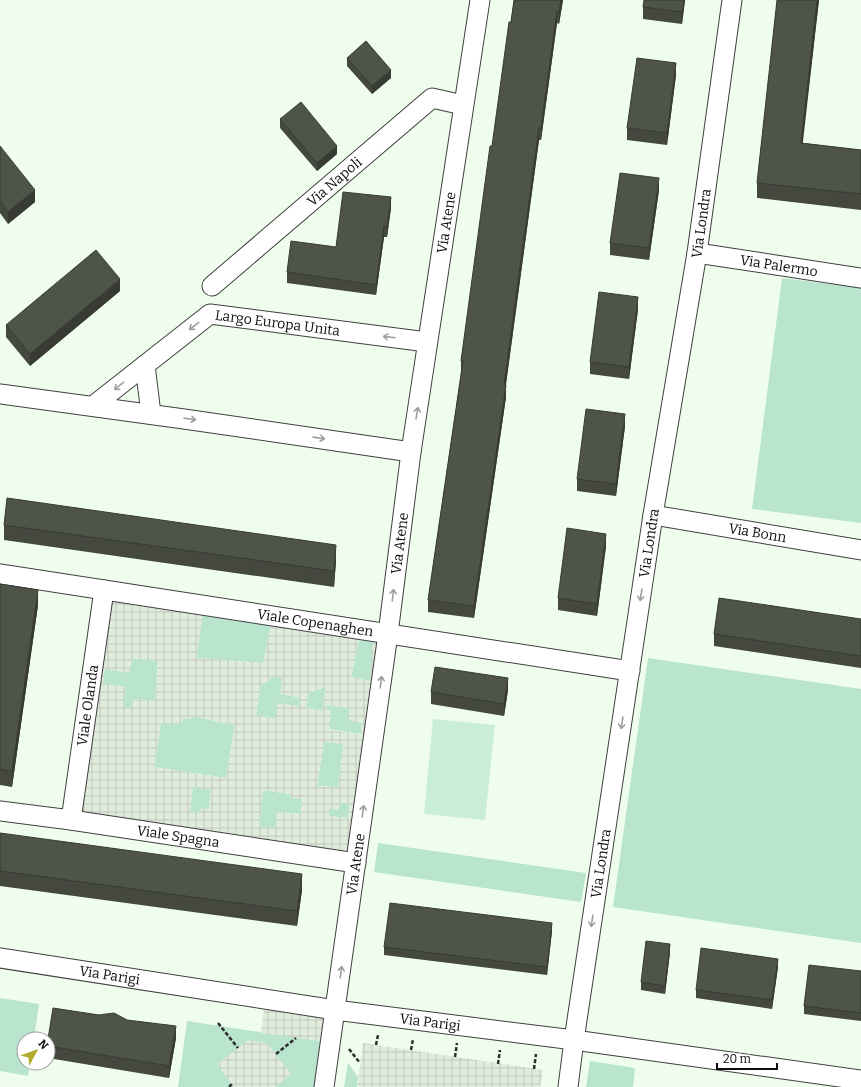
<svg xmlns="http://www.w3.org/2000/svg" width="861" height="1087" viewBox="0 0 861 1087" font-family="Bitter,serif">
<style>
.grass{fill:#b9e5ce}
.pitch{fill:#caedd6}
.plaza{fill:url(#plaza-grid);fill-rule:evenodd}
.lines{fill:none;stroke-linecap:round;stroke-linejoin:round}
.street-casing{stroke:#3f3f3f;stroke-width:21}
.path{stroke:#2e2e2e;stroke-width:2.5;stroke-dasharray:4 2;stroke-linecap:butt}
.street{stroke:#fff;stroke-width:19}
.wall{fill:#44483f}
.shaded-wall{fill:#373b33}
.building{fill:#4f5449;stroke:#373b33}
.oneway{stroke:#9e9e9e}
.labels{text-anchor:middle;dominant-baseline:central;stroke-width:4;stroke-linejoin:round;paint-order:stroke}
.street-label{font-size:14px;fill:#0c0c0c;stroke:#fff}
</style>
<defs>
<pattern id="plaza-grid" width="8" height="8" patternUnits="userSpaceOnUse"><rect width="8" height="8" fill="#e0ecdc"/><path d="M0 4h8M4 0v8" fill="none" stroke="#bfc9bc"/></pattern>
</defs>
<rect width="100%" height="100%" fill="#effeec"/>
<g class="grass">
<polygon points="782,278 861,288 861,523 752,509"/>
<polygon points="202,615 271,625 263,663 196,658"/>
<polygon points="360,634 373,636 371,681 351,678"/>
<polygon points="132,658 158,661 155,701 134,699 132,707 123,707 102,683 105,669"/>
<polygon points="648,658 861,689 861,943 613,907"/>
<polygon points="271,676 282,678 300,698 299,706 276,719 256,716 260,685 270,680"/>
<polygon points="326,687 322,711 305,708 308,693"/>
<polygon points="327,705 349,708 362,722 361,734 328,729 331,711 327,710"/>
<polygon points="191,716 235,725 226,778 154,767 161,722 181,724 182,718 191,719"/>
<polygon points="324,741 344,743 338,787 317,786"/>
<polygon points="193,787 211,789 209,809 200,813 190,811"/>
<polygon points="262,790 290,794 290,798 302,798 301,814 277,812 276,829 259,827"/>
<polygon points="340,802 350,803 348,818 328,816 329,809"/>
<polygon points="378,843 586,873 581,902 374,872"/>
<polygon points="0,998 39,1004 34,1039 24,1039 24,1063 30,1063 28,1076 0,1071"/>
<polygon points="187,1021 320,1041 314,1087 178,1087"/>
<polygon points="590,1061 635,1068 633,1087 586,1087"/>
<polygon points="348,1063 358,1077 357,1087 344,1087"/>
</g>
<polygon class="pitch" points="433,719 495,725 485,820 424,814"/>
<g class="plaza">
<path d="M104 590 388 634 356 863 71 820ZM203 615 271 625 263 663 196 658ZM360 635 373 636 370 681 351 677ZM132 658 158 661 155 701 133 699 132 707H123L126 687 103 683 105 669 129 673ZM271 676 282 678 280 694 300 698 299 706 278 703 275 719 256 715 260 686 270 680ZM326 687 322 711 306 708 308 693ZM327 705 349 708 348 720 362 723 361 734 329 730 331 711 327 710ZM191 716 235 725 226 778 154 767 161 723 181 724 183 718 191 719ZM324 742 344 744 338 787 317 786ZM193 787 211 790 209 809 201 808 200 813 190 811ZM263 790 290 794V798L302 799 301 814 277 812 276 828 259 827ZM340 802 350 804 348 818 329 816V809L338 810Z"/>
<polygon points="264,1009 324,1018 320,1041 261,1033"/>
<polygon points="248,1040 267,1043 291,1074 275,1087 234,1087 217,1064"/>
<polygon points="363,1043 543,1070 540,1087 357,1087"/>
</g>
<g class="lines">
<defs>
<g id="street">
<path id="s1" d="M697 253 861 278"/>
<path id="s2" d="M212 286 432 98 463 105"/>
<polyline points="145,365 151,414"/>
<polyline points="0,394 184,419 411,452"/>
<path id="s3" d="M93 406 210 314 427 342"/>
<path id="s4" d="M653 515 861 550"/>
<path id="s5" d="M0 574 630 671"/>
<path id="s6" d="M0 811 71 820 356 863"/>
<path id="s7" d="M71 820 104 590"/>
<path id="s8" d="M0 958 335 1010 574 1040 861 1080"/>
<path id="s9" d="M324 1087 388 634 411 452 480 0"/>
<path id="s10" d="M568 1087 574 1040 653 515 697 253 732 0"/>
</g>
</defs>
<use href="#street" class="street-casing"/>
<g class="path">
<polyline points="218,1023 238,1048"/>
<polyline points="376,1045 378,1035"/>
<polyline points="349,1049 360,1063"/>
<polyline points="411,1050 413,1039"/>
<polyline points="276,1054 296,1038"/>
<polyline points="455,1057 457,1043"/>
<polyline points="498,1064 500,1050"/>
<polyline points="534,1069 536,1054"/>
<polyline points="229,1087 232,1084"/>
</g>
<use href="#street" class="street"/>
</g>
<g class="wall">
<polygon points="514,0 563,0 559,24 557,23 541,140 539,140 506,385 506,397 474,618 428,612 428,600 461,373 461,361 492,146"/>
<polygon points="644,0 685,0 682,24 643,19 643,7"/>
<polygon points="777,0 819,0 802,143 861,150 861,210 757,198 757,183"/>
<polygon points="347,58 391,78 372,94 347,66"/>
<polygon points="676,75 667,145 627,140 627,128"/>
<polygon points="280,119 337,154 317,171 280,128"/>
<polygon points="0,146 35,202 8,224 0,213"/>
<polygon points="659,190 649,260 610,255 610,243"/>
<polygon points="391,208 387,237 384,237 376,295 287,283 287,272 336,247"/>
<polygon points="120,291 30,366 6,337 6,325"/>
<polygon points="638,309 629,379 590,374 590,362"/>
<polygon points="625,426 616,496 577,491 577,479"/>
<polygon points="4,525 336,561 334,587 4,540"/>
<polygon points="606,546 597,616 558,610 558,598"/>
<polygon points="0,584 38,605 12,787 0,785"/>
<polygon points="861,619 861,668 714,646 714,634"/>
<polygon points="508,690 504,716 431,704 431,692"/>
<polygon points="0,833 302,890 297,926 0,886"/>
<polygon points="552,931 547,975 384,955 384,947"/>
<polygon points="670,952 665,994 641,990 641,982"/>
<polygon points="778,967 772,1009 696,998 696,990"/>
<polygon points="861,971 861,1021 804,1014 804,1006"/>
<polygon points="127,1020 176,1038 169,1078 48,1058 48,1046"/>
</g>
<g class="shaded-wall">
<polygon points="561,0 563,0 559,24 559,12"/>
<polygon points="684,0 685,0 682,24 682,12"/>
<polygon points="817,0 819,0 801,159 801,143"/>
<polygon points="557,11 557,23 541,140 541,128"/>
<polygon points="676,63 676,75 667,145 667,133"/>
<polygon points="391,70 391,78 372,94 372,86"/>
<polygon points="539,128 539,140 504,397 504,385"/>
<polygon points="337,146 337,154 317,171 317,163"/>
<polygon points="659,178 659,190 649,260 649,248"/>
<polygon points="35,190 35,202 8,224 8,212"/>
<polygon points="391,197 391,208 387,237 387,227"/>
<polygon points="384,226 384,237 376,295 376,285"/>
<polygon points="120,279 120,291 30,366 30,354"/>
<polygon points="638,297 638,309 629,379 629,367"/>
<polygon points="506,385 506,397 474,618 474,606"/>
<polygon points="625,414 625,426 616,496 616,484"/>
<polygon points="606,534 606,546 597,616 597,604"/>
<polygon points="336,545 336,561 334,587 334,571"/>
<polygon points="38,590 38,605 12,787 12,771"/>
<polygon points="508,678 508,690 504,716 504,704"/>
<polygon points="302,874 302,890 297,926 297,911"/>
<polygon points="552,923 552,931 547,975 547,967"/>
<polygon points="670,944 670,952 665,994 665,986"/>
<polygon points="778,959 778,967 772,1009 772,1000"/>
<polygon points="176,1026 176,1038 169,1078 169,1066"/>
</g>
<g class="building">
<polygon points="514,0 561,0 559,12 557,11 541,128 539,128 504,385 506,385 474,606 428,600 463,361 461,361 490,146 492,146 509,22 511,22"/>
<polygon points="644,0 684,0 682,12 643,7"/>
<polygon points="777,0 817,0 801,143 861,150 861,194 757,183"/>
<polygon points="366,41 391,70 372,86 347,58"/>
<polygon points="637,58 676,63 667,133 627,128"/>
<polygon points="301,102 337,146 317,163 280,119"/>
<polygon points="0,146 35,190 8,212 0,201"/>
<polygon points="620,173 659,178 649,248 610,243"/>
<polygon points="343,192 391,197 387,227 384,226 376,285 287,272 291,241 336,247"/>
<polygon points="96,250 120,279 30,354 6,325"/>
<polygon points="599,292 638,297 629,367 590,362"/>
<polygon points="586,409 625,414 616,484 577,479"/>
<polygon points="7,498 336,545 334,571 4,525"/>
<polygon points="567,528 606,534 597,604 558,598"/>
<polygon points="0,584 38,590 12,771 0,769"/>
<polygon points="719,598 861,619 861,656 714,634"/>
<polygon points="435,667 508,678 504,704 431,692"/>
<polygon points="0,833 302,874 297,911 0,871"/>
<polygon points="390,903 552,923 547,967 384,947"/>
<polygon points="646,941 670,944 665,986 641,982"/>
<polygon points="701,948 778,959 772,1000 696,990"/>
<polygon points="809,965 861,971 861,1013 804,1006"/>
<polygon points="53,1008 99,1015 114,1013 127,1020 176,1026 169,1066 48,1046 48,1039"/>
</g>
<defs><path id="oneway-shaft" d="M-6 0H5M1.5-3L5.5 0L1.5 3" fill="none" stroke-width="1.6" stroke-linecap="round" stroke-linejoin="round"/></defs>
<g class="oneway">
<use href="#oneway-shaft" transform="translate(194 326) rotate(142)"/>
<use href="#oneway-shaft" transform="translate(389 337) rotate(-173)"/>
<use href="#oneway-shaft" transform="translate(119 386) rotate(141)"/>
<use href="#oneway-shaft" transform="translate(417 413) rotate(-81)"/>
<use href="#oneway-shaft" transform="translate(190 419) rotate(8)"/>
<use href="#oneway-shaft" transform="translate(319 438) rotate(8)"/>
<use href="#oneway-shaft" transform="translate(393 595) rotate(-83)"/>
<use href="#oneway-shaft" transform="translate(641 595) rotate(99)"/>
<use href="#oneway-shaft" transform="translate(381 682) rotate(-82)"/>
<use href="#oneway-shaft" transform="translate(622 723) rotate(99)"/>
<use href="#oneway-shaft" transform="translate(363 811) rotate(-82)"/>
<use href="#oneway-shaft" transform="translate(592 921) rotate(99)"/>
<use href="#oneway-shaft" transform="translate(341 972) rotate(-82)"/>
</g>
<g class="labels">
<g class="street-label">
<text stroke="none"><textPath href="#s2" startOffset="161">Via Napoli</textPath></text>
<text stroke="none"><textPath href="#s9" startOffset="873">Via Atene</textPath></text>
<text stroke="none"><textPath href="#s10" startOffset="874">Via Londra</textPath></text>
<text stroke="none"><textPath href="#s1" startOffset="83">Via Palermo</textPath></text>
<text stroke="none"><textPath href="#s3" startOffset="217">Largo Europa Unita</textPath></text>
<text stroke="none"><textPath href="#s4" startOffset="106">Via Bonn</textPath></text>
<text stroke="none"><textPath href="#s9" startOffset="549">Via Atene</textPath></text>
<text stroke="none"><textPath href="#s10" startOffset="550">Via Londra</textPath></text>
<text stroke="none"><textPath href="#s5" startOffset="319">Viale Copenaghen</textPath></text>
<text stroke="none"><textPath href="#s7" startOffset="116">Viale Olanda</textPath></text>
<text stroke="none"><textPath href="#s6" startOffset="180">Viale Spagna</textPath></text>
<text stroke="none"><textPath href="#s9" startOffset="225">Via Atene</textPath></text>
<text stroke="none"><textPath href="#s10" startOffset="226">Via Londra</textPath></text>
<text stroke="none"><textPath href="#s8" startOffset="111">Via Parigi</textPath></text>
<text stroke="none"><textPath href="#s8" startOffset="435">Via Parigi</textPath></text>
</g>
</g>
<g transform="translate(36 1051) rotate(49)"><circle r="19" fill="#ffffff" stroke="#9e9e9e"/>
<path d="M0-3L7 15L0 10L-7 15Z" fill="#b1ac2f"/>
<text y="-6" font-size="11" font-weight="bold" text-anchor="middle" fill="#0c0c0c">N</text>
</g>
<path d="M717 1063v6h60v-6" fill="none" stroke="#0c0c0c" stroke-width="2"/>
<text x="723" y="1063" font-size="12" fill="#0c0c0c" stroke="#ffffff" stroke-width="3" paint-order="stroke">20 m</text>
</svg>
